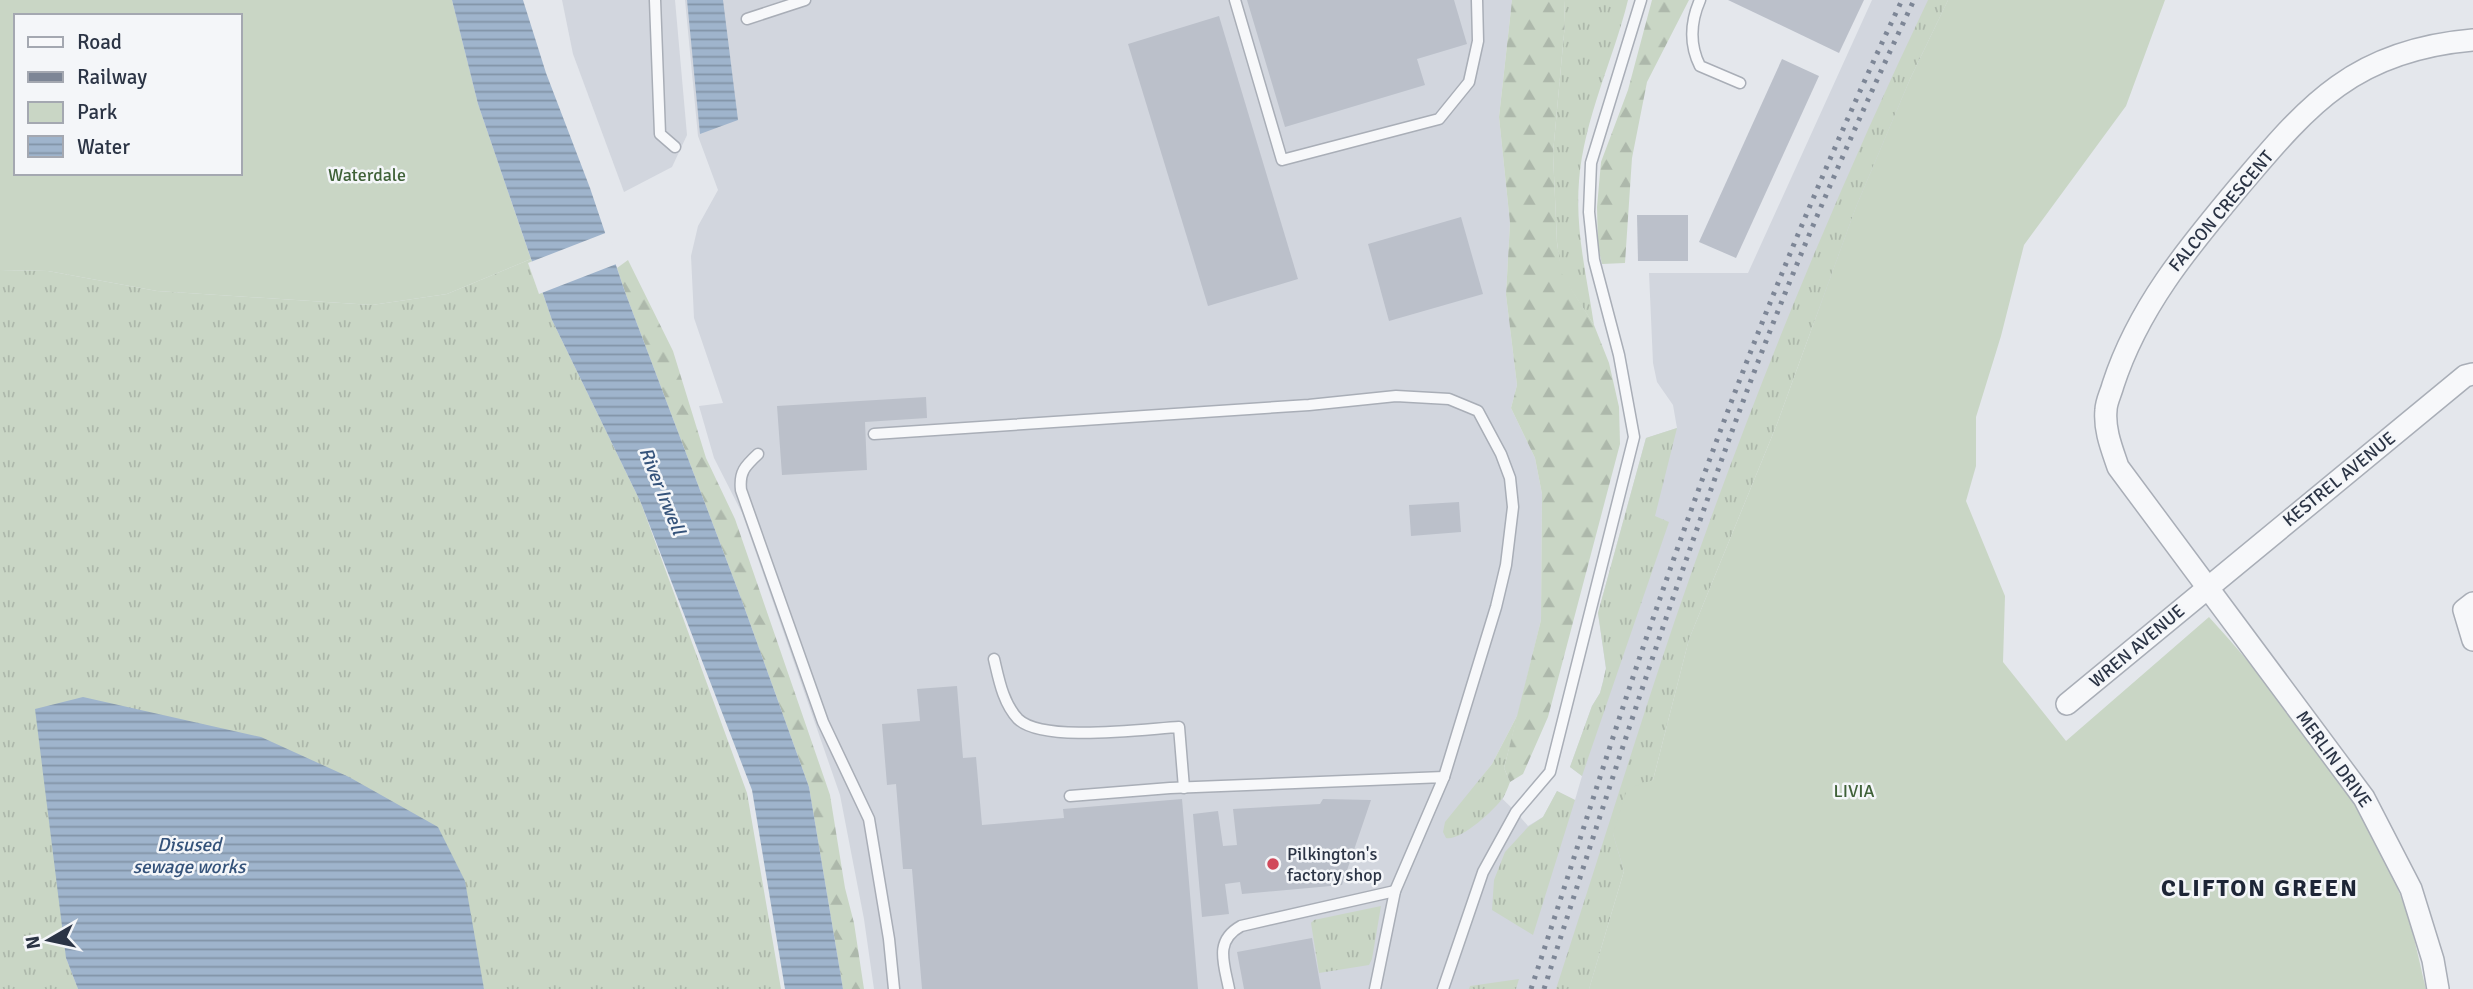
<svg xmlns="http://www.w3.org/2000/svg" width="2473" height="989" viewBox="0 0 2473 989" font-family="Signika,sans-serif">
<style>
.built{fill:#d2d6de}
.grass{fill:url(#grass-tufts)}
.forest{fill:url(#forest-firs)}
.park{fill:#c9d6c5;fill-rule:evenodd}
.water{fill:url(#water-rules)}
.pier{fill:#e4e7ec}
.building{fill:#bbc0ca}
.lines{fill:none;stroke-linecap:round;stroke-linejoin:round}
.service-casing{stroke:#a9aeb7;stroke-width:13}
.minor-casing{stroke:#a9aeb7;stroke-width:24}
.service{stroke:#f7f8fa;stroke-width:10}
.minor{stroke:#f7f8fa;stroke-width:21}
.rail{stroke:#7d8696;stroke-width:5;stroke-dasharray:3.5 7;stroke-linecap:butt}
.poi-dot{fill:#d1495b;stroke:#f4f6f9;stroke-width:2.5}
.labels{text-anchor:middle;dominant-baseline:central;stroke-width:5;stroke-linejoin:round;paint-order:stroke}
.park-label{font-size:18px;fill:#3f6138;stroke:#f4f6f9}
.street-label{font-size:18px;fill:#2b3445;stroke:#f4f6f9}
.poi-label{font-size:18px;fill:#2b3445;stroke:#f4f6f9;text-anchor:start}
.water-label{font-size:19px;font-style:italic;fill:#34527a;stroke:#f4f6f9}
.district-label{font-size:24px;font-weight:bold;letter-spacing:2px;fill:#1d2536;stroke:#f4f6f9}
</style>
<defs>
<pattern id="grass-tufts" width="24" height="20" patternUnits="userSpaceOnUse" patternTransform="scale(1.75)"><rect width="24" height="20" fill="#c9d6c5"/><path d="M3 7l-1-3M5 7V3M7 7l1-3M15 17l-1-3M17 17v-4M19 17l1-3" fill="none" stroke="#adb8ab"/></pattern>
<pattern id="forest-firs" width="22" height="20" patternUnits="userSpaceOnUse" patternTransform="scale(1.75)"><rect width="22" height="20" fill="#c9d6c5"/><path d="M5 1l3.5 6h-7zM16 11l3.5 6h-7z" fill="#adb8ab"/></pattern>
<pattern id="water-rules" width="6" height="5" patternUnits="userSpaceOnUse" patternTransform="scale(1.75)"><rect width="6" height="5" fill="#9fb4cc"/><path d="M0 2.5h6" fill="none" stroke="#8293a7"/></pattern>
</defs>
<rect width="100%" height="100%" fill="#e4e7ec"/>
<g class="built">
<polygon points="562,0 675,0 687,135 672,167 624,192 573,54"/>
<polygon points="685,0 1512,0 1499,117 1510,223 1506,295 1517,385 1511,408 1535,458 1542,494 1541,620 1518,714 1492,764 1481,778 1516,812 1528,826 1543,817 1557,791 1575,800 1582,776 1570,767 1592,706 1600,693 1606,669 1598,613 1646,438 1677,428 1673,405 1657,382 1653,363 1649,273 1748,273 1872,0 1948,0 1910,79 1689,639 1589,989 874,989 864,919 840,795 742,513 714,458 699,406 723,403 694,318 691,256 698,226 718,190 698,136"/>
</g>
<g class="grass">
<path d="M1564 0H1628C1613 61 1584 118 1579 181 1575 231 1587 277 1594 325L1561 274 1557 242 1553 153 1565 23Z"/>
<path d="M1928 0H1948L1910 79 1856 207 1777 424 1689 639 1653 780 1613 834 1624 871 1589 989H1556C1596 866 1634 742 1675 620 1747 409 1832 201 1928 0Z"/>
<polygon points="531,259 552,320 641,503 747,793 781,989 484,989 481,979 66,958 78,989 0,989 0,270 48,271 157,291 372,305 447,294"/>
<polygon points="1677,428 1655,516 1669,522 1582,776 1570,767 1592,706 1600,693 1603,682 1606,668 1598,613 1646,438"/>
<path d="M1518 714 1504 768 1510 782C1508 787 1506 793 1503 798 1494 810 1461 841 1446 838L1443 832 1445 822 1492 764Z"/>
<polygon points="1557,791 1575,800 1533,935 1492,910 1494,880 1505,852 1528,827 1543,817"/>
<polygon points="1381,906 1372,959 1369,965 1319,973 1311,923 1314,920"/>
<polygon points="1519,979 1516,989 1469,989 1470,986"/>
</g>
<g class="forest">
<polygon points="1512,0 1564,0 1565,23 1553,153 1557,243 1562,274 1594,325 1609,363 1619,407 1620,444 1548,717 1523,774 1510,782 1504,768 1541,620 1542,494 1535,458 1511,408 1517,385 1506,295 1510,223 1499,117"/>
<polygon points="1652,0 1689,0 1647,82 1632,158 1625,263 1602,264 1598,247 1597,207 1601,162 1628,90"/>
<polygon points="628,260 673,351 706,458 735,519 830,795 845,888 854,923 864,989 843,989 809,787 742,601 625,292 617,268"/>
</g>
<g class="park">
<path d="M0 0H452L478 104 531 259 447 294 372 305 157 291 48 271 0 270ZM16 16H240V173H16Z"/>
<path d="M1948 0H2165L2126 106 2024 245 2001 336 1976 417V466L1966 501 2005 596 2003 662 2066 741 2209 617C2282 698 2358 790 2399 892 2412 922 2418 957 2426 989H1589L1624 871 1613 834 1627 789 1653 780 1689 639 1777 424 1856 207 1910 79Z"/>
</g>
<g class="water">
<polygon points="452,0 523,0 546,73 590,188 625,292 742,601 809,787 843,989 785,989 752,790 641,503 552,320 478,104"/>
<polygon points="687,0 723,0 738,120 700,134"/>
<polygon points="83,697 261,737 349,777 438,827 465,881 484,989 78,989 66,958 35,709"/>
</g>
<polygon class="pier" points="608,232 619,263 539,294 528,263"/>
<g class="building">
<polygon points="1247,0 1454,0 1467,44 1417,59 1425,85 1285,127"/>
<polygon points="1728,0 1864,0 1839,53"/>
<polygon points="1219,16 1298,279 1208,306 1128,44"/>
<polygon points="1782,59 1819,76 1736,258 1699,242"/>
<polygon points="1637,215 1688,215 1688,261 1638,261"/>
<polygon points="1461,217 1483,294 1389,321 1368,244"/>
<polygon points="926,397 927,418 865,422 867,470 782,475 777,406"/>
<polygon points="1459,502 1461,532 1411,536 1409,505"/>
<polygon points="957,686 963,758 976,757 982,825 1064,818 1063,809 1182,799 1198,989 922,989 912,869 903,869 896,784 887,785 882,724 920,721 917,689"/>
<polygon points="1323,799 1371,800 1342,885 1242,894 1240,882 1225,884 1229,914 1202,917 1193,814 1218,811 1223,846 1237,845 1233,809 1320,804"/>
<polygon points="1312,938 1321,989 1244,989 1237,952"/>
</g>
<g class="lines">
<defs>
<g id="service">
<polyline points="655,0 660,134 675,147"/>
<polyline points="1235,0 1282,160 1439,119 1469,82 1478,41 1477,0"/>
<path d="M1700 0C1690 23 1689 44 1700 66L1740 83"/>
<polyline points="747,19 805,0"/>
<polyline points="874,434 1309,405 1396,396 1449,399 1478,411 1501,454 1510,478 1513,507 1506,565 1496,607 1444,777"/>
<path d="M758 454C745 466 739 472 741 490L823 722 869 819 889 939 894 989"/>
<path d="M994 659C999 680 1003 703 1018 719 1043 743 1144 729 1179 727L1184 788"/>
<polyline points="1070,796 1170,788 1444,777 1395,891 1375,989"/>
<path d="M1229 989C1224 963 1214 941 1241 926L1395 891"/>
<polyline points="1443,989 1483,872 1516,812 1550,772 1634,437 1619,355 1594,260 1589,212 1591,163 1641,0"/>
</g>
<g id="minor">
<polyline points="2473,603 2464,610 2473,640"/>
<polyline points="2067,704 2465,376 2473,374"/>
<path d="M2438 989 2433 960 2411 889 2364 798 2118 467C2112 449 2104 430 2106 410 2106 402 2111 393 2113 385 2138 308 2187 249 2238 188 2268 153 2300 113 2338 86 2377 58 2426 44 2473 40"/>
</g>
</defs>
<use href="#service" class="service-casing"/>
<use href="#minor" class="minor-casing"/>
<use href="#service" class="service"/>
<use href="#minor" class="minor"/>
<g class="rail">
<path d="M1531 989C1573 863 1612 736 1656 610 1727 403 1808 199 1902 0"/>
<path d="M1544 989C1606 797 1668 605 1738 415 1790 274 1850 136 1914 0"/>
</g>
</g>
<circle class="poi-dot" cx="1273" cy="864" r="7"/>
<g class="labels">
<g class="park-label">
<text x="367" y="175">Waterdale</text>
<text x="1854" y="791">LIVIA</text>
</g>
<g class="street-label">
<text transform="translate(2221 211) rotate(-50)">FALCON CRESCENT</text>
<text transform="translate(2339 479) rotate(-39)">KESTREL AVENUE</text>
<text transform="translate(2137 646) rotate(-40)">WREN AVENUE</text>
<text transform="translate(2334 759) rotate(54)">MERLIN DRIVE</text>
</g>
<g class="poi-label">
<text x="1287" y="854">Pilkington's<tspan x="1287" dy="21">factory shop</tspan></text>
</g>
<g class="water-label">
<text transform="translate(662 491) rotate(68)">River Irwell</text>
<text x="189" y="845">Disused<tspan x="189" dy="22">sewage works</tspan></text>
</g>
<g class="district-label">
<text x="2260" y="888">CLIFTON GREEN</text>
</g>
</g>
<rect x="14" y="14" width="228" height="161" fill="#f4f6f9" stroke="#a4a8b1" stroke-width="2"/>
<rect x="28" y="37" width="35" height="10" fill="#f7f8fa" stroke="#a4a8b1" stroke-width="2"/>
<text x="77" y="49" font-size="21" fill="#2b3445">Road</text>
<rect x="28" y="72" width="35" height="10" fill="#7d8696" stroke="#a4a8b1" stroke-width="2"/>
<text x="77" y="84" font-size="21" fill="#2b3445">Railway</text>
<rect x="28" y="102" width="35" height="21" fill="#c9d6c5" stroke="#a4a8b1" stroke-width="2"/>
<text x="77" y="119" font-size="21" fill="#2b3445">Park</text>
<rect x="28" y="136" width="35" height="21" fill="url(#water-rules)" stroke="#a4a8b1" stroke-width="2"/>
<text x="77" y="154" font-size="21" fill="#2b3445">Water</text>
<g transform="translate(49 940) rotate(261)" stroke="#f4f6f9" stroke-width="5" paint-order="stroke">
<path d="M0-5L12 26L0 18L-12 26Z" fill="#2b3445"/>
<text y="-10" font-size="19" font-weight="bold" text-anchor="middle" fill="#2b3445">N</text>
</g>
</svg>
